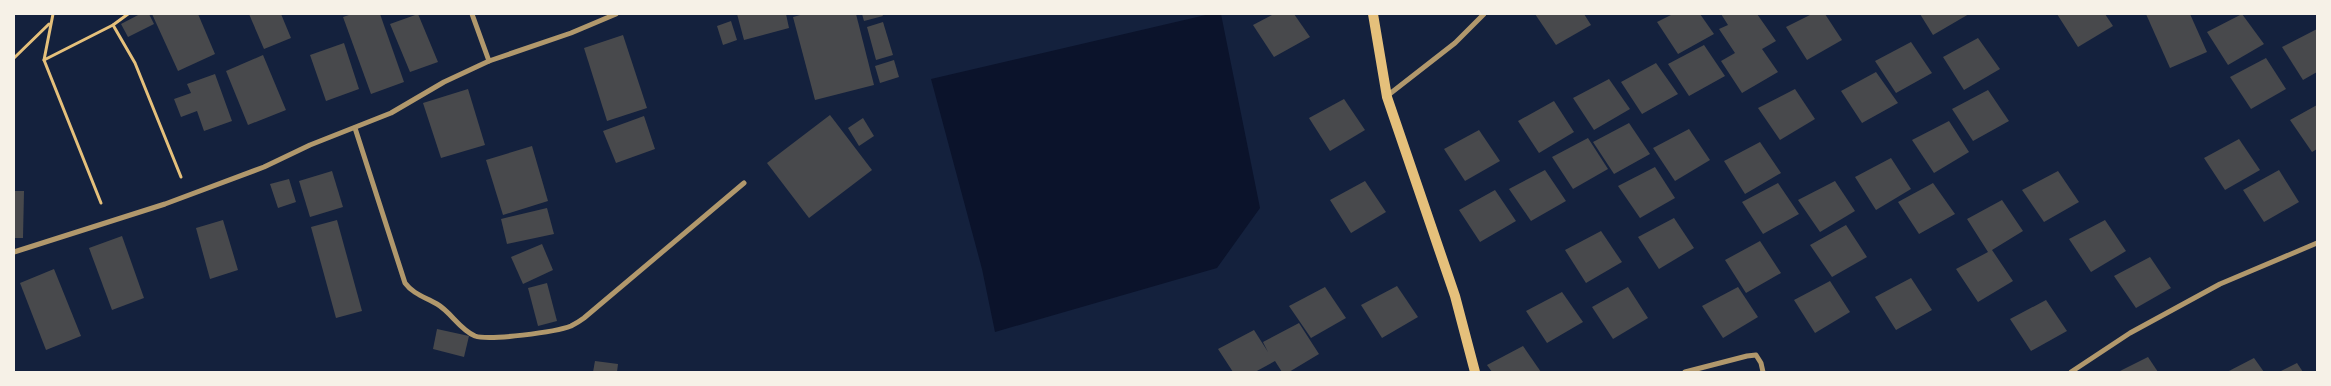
<svg xmlns="http://www.w3.org/2000/svg" width="2331" height="386" viewBox="0 0 2331 386" font-family="Quicksand,sans-serif">
<style>
.water{fill:#0b132b}
.building{fill:#48494c}
.lines{fill:none;stroke-linecap:round;stroke-linejoin:round}
.path{stroke:#e5c07b;stroke-width:3}
.minor{stroke:#b1986c;stroke-width:5}
.secondary{stroke:#e5c07b;stroke-width:10}
</style>
<rect width="100%" height="100%" fill="#14213d"/>
<polygon class="water" points="1210,14 1221,14 1260,208 1217,268 995,332 982,269 931,79"/>
<g class="building">
<polygon points="140,14 149,14 154,24 128,37 121,24"/>
<polygon points="152,14 198,14 215,54 178,71"/>
<polygon points="249,14 281,14 291,38 264,49"/>
<polygon points="352,14 380,14 404,82 371,94 343,17"/>
<polygon points="418,14 438,62 410,72 390,24"/>
<polygon points="737,14 786,14 789,28 744,40"/>
<polygon points="804,14 856,14 874,85 815,100 793,17"/>
<polygon points="862,14 882,14 883,16 864,21"/>
<polygon points="1274,14 1294,14 1310,37 1274,57 1253,25"/>
<polygon points="1535,14 1584,14 1591,25 1556,45"/>
<polygon points="1673,14 1700,14 1714,34 1678,54 1657,22"/>
<polygon points="1721,14 1757,14 1776,41 1762,49 1778,72 1742,93 1721,61 1735,53 1719,29 1728,25"/>
<polygon points="1812,14 1825,14 1842,40 1807,60 1786,27"/>
<polygon points="1920,14 1969,14 1933,35"/>
<polygon points="2057,14 2105,14 2113,26 2078,47"/>
<polygon points="2146,14 2190,14 2207,52 2170,68"/>
<polygon points="2242,14 2264,44 2228,65 2207,32"/>
<polygon points="731,21 737,40 723,45 717,26"/>
<polygon points="883,22 893,55 876,60 867,27"/>
<polygon points="2317,29 2317,72 2303,80 2282,47"/>
<polygon points="623,35 647,108 607,121 584,48"/>
<polygon points="1978,38 2000,69 1964,90 1943,57"/>
<polygon points="1911,42 1932,73 1896,93 1875,61"/>
<polygon points="344,43 359,89 326,101 310,55"/>
<polygon points="1704,45 1725,76 1689,96 1668,64"/>
<polygon points="263,55 286,110 248,125 226,71"/>
<polygon points="2266,58 2286,89 2251,109 2230,77"/>
<polygon points="894,60 899,77 880,83 875,66"/>
<polygon points="1656,63 1678,94 1642,114 1621,82"/>
<polygon points="1876,72 1898,103 1862,123 1841,91"/>
<polygon points="215,74 232,121 204,131 197,111 181,117 174,99 191,93 187,84"/>
<polygon points="1609,79 1630,109 1594,130 1573,98"/>
<polygon points="468,89 485,145 441,158 423,103"/>
<polygon points="1795,89 1815,119 1780,140 1758,108"/>
<polygon points="1988,90 2009,121 1973,141 1952,109"/>
<polygon points="1344,99 1365,130 1330,151 1309,118"/>
<polygon points="1554,101 1574,132 1539,153 1518,121"/>
<polygon points="2317,105 2317,149 2312,152 2290,120"/>
<polygon points="830,115 872,170 809,218 767,163"/>
<polygon points="644,116 655,149 616,163 603,131"/>
<polygon points="863,118 874,136 859,146 848,128"/>
<polygon points="1949,121 1969,152 1934,173 1912,140"/>
<polygon points="1629,123 1650,154 1614,174 1593,142"/>
<polygon points="1689,129 1710,160 1675,181 1653,148"/>
<polygon points="1479,130 1500,161 1465,181 1444,149"/>
<polygon points="1588,138 1608,169 1573,189 1552,157"/>
<polygon points="2239,139 2260,170 2225,190 2204,158"/>
<polygon points="1760,142 1781,173 1745,194 1724,161"/>
<polygon points="532,146 548,201 503,215 486,160"/>
<polygon points="1891,158 1911,189 1876,210 1855,177"/>
<polygon points="1655,167 1675,198 1640,218 1618,186"/>
<polygon points="1545,170 1566,201 1531,221 1509,189"/>
<polygon points="2279,170 2299,202 2264,222 2243,190"/>
<polygon points="332,171 343,207 310,217 299,181"/>
<polygon points="2058,171 2079,202 2044,222 2022,190"/>
<polygon points="289,179 296,202 278,208 270,184"/>
<polygon points="1365,181 1386,212 1351,233 1330,200"/>
<polygon points="1835,181 1855,211 1820,232 1798,200"/>
<polygon points="1778,183 1799,214 1763,234 1742,202"/>
<polygon points="1933,183 1955,214 1919,234 1898,202"/>
<polygon points="1495,190 1516,221 1480,242 1459,210"/>
<polygon points="14,191 24,191 23,238 14,238"/>
<polygon points="2002,200 2023,231 1992,250 2013,281 1978,302 1956,269 1988,252 1967,219"/>
<polygon points="547,208 554,234 507,244 501,219"/>
<polygon points="1674,218 1694,248 1659,269 1638,237"/>
<polygon points="223,220 238,270 210,279 196,228"/>
<polygon points="337,220 362,311 336,318 311,227"/>
<polygon points="2105,220 2126,251 2091,272 2069,239"/>
<polygon points="1846,225 1867,257 1832,277 1810,245"/>
<polygon points="1601,231 1622,262 1586,283 1565,250"/>
<polygon points="122,236 144,298 112,310 89,248"/>
<polygon points="1760,241 1781,273 1746,293 1725,260"/>
<polygon points="542,244 553,270 523,284 511,257"/>
<polygon points="2150,257 2171,288 2136,308 2114,276"/>
<polygon points="54,269 81,336 46,350 20,283"/>
<polygon points="1911,278 1932,310 1896,330 1875,297"/>
<polygon points="1830,281 1850,312 1815,333 1794,300"/>
<polygon points="547,283 557,321 538,326 528,288"/>
<polygon points="1397,286 1418,317 1382,338 1361,305"/>
<polygon points="1325,287 1346,318 1311,338 1289,306"/>
<polygon points="1628,287 1648,318 1613,339 1592,307"/>
<polygon points="1738,287 1758,317 1723,338 1702,306"/>
<polygon points="1562,292 1583,322 1547,343 1526,311"/>
<polygon points="2046,300 2067,331 2031,351 2010,319"/>
<polygon points="1299,323 1319,354 1289,372 1282,372 1275,361 1255,372 1233,372 1218,349 1254,330 1268,352 1263,342"/>
<polygon points="437,329 469,336 464,357 433,349"/>
<polygon points="1523,346 1541,372 1492,372 1487,365"/>
<polygon points="2148,357 2158,372 2118,372"/>
<polygon points="2254,358 2264,372 2227,372"/>
<polygon points="595,361 618,364 617,372 593,372"/>
<polygon points="2297,363 2303,372 2279,372"/>
</g>
<g class="lines">
<g class="path">
<polyline points="113,25 135,63 181,177"/>
<polyline points="14,58 49,24"/>
<polyline points="44,60 53,14"/>
<polyline points="101,203 44,60 113,25 128,14"/>
</g>
<g class="minor">
<polyline points="472,14 489,61"/>
<polyline points="1387,96 1455,43 1484,14"/>
<path d="M355 128 405 283C413 294 425 297 437 304 451 312 459 329 475 336 489 341 556 332 571 326 575 324 580 321 584 318L744 183"/>
<polyline points="14,252 165,204 264,167 310,145 391,113 444,82 489,61 571,33 616,14"/>
<polyline points="1685,372 1747,356 1756,355 1761,363 1763,372"/>
<polyline points="2071,372 2130,333 2220,284 2317,243"/>
</g>
<polyline class="secondary" points="1373,14 1387,97 1455,296 1475,372"/>
</g>
<rect width="2331" height="386" fill="none" stroke="#f6f1e7" stroke-width="30"/>
</svg>
